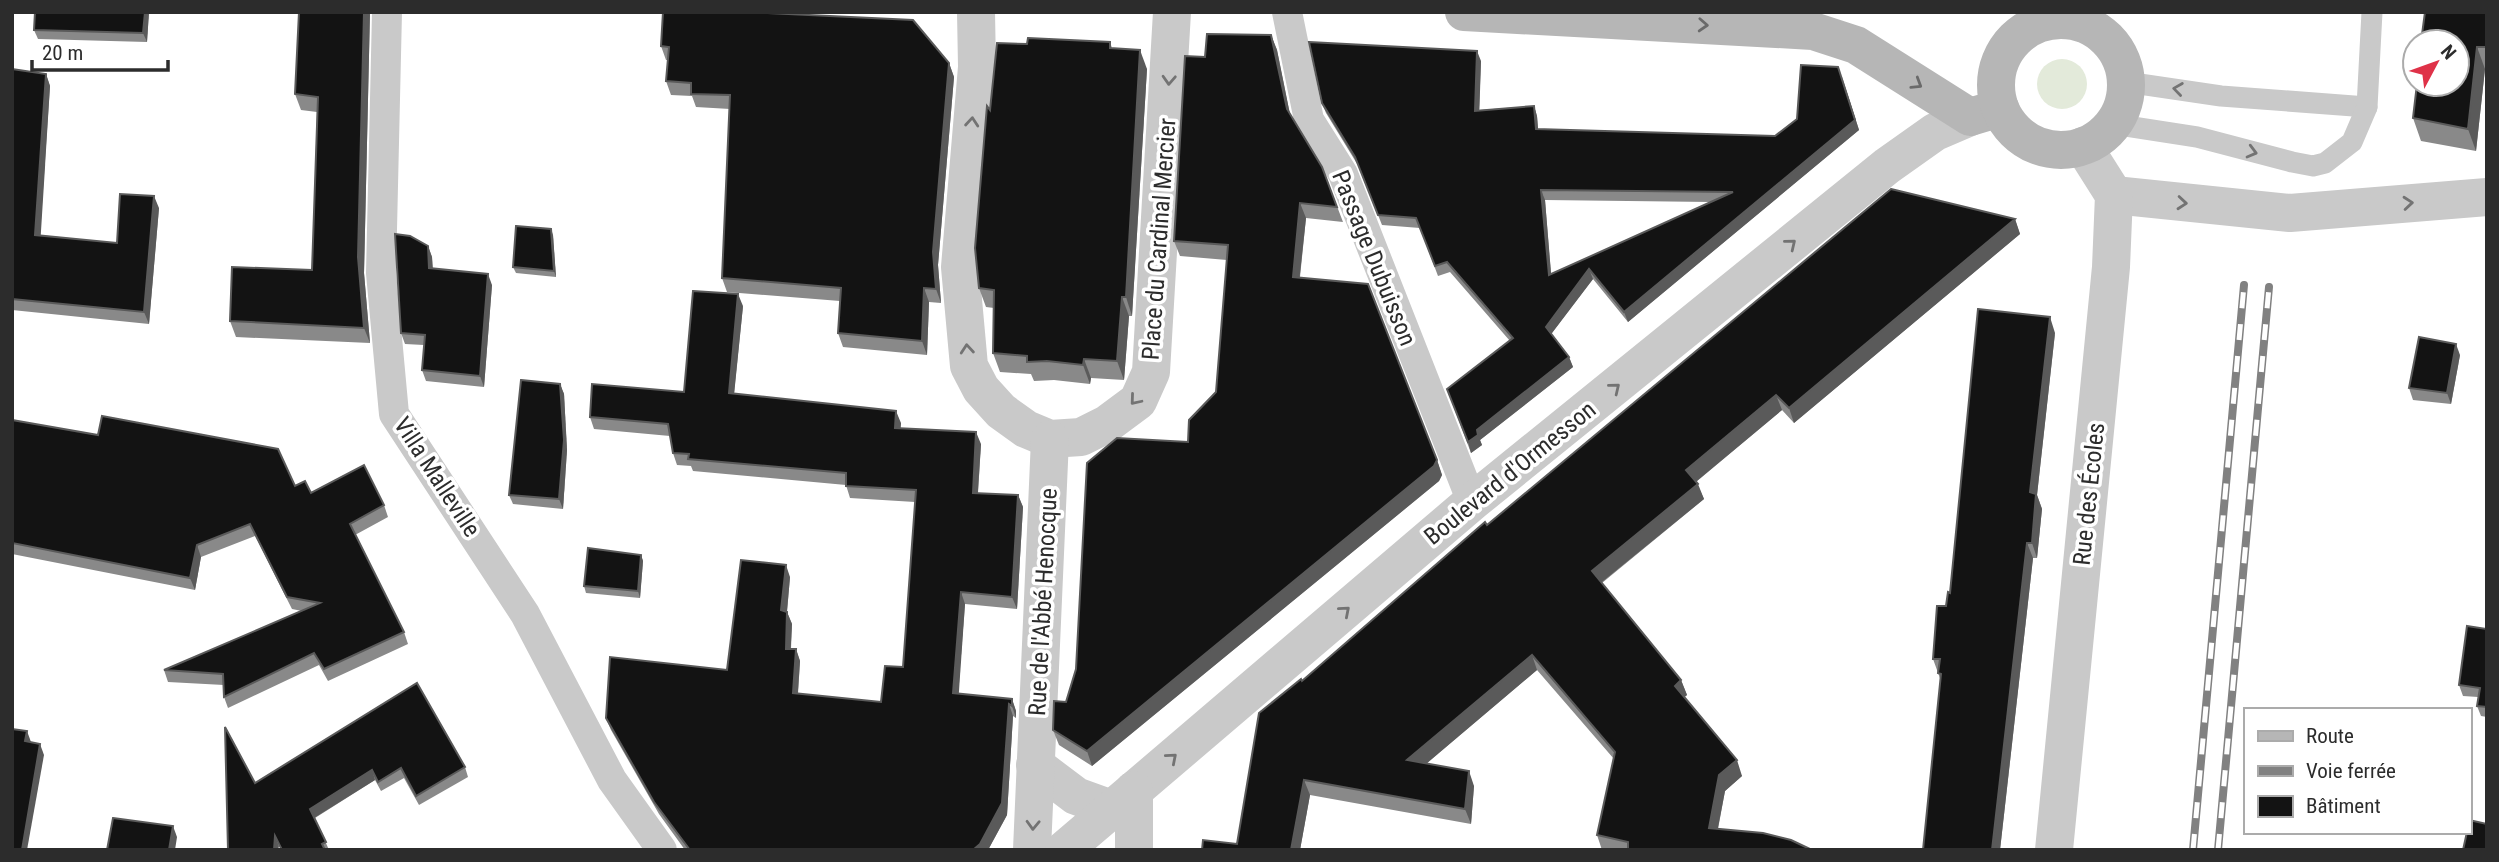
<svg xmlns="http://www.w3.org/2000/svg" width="2499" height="862" viewBox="0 0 2499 862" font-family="'Roboto Condensed',sans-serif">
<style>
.green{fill:#e3eada}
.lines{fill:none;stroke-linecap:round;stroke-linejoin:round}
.service{stroke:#c9c9c9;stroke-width:21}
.pedestrian{stroke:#c9c9c9;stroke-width:30}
.minor{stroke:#c9c9c9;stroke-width:38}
.secondary{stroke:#b6b6b6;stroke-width:38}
.rail-casing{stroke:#818181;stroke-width:8}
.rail{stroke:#fff;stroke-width:5;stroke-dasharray:16;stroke-linecap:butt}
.wall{fill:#898989;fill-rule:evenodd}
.shaded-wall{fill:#5a5a5a}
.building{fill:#131313;stroke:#5a5a5a;stroke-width:2;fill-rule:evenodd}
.oneway{stroke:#6a6a6a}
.oneway2{stroke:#737373}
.labels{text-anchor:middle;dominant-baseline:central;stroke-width:7;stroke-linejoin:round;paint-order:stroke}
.street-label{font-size:24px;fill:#2c2c2c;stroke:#fff}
</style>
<rect width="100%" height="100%" fill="#fff"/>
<circle class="green" cx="2062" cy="84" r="25"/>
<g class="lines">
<g class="service">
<polyline points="2126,82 2221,96 2367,107"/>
<polyline points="2113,124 2197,137 2292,162 2313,166 2325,163 2352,142 2367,107 2372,12"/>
</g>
<g class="pedestrian">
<polyline points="387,12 381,273 394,414 525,614 612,780 662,850"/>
<polyline points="1287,12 1309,120 1343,174 1472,502"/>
</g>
<g class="minor">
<polyline points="976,12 977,67 960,267 969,366 981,389 1001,411 1026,429 1050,439 1081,437 1107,424 1138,401 1151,372 1172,12"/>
<polyline points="2114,195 2290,213 2487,197"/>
<polyline points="1035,765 1076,796 1112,809"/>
<polyline points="1032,850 1050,439"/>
<polyline points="1064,850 1472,502 1887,166 1935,132 1970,117"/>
<polyline points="1134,850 1134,790"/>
<polyline points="2054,850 2111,267 2114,195 2083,146"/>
</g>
<g class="secondary">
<polyline points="1464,12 1813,31 1856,45 1970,117 2000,108"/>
<circle cx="2061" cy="85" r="65"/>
</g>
<defs>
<g id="rail">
<polyline points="2193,850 2244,285"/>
<polyline points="2218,850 2269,287"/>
</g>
</defs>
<use href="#rail" class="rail-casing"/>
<use href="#rail" class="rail"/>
</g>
<g class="wall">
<polygon points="149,12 147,42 38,39 34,30"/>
<polygon points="299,12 370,12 364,273 370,343 236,337 230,321 312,270 317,112 301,110 295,94"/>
<polygon points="2487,12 2487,69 2485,69 2476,151 2421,141 2413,118"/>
<polygon points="1271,35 1277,50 1290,115 1322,167 1343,222 1306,218 1300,277 1437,460 1442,475 1439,481 1092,766 1059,745 1053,730 1188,442 1216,392 1227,260 1180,256 1174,241 1205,57"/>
<polygon points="1110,42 1112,48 1147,69 1132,316 1129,316 1124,380 1091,378 1090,384 1054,380 1034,381 1031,374 1000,372 993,353 994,308 986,307 979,288 1027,44"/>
<polygon points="661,46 949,63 954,77 938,265 941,303 929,302 927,355 843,347 838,333 840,301 727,292 722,278 730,109 696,107 692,96 671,95 666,81 668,60 666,60"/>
<path d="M1481 61 1479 110 1534 106 1537 116 1538 129 1775 136 1797 119 1842 77 1859 130 1628 322 1593 279 1551 334 1569 357 1573 367 1480 440 1482 445 1471 453 1447 389 1510 341 1450 272 1438 276 1420 228 1382 225 1359 167 1326 113 1322 103ZM1545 200 1711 202 1551 274Z"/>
<polygon points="12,69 46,74 50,86 40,235 117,243 159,208 149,324 12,310"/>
<polygon points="2015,219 2020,234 1794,423 1782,410 1696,482 1704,499 1602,583 1681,680 1687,695 1684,697 1742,776 1725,791 1718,829 1812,850 1602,850 1597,835 1614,759 1537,670 1427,763 1474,786 1471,824 1310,795 1300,850 1202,850 1237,844 1302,681 1487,525"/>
<polygon points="553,235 556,277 516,273 513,267"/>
<polygon points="428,246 432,257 433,269 492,285 484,387 426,381 422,370 424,345 405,344 401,333"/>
<polygon points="743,306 734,393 901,423 900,428 981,444 978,493 1018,495 1023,507 1017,609 965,604 958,694 1012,699 1016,711 1016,718 1013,716 1007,815 988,850 685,850 659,814 611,730 606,718 727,670 790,577 787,612 792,624 791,649 796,649 800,661 798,694 881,702 903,667 915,502 850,498 846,485 693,471 691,466 677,465 673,453 670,436 594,429 590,417 684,392"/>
<polygon points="2055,333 2037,495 2042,509 2037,558 2033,558 2000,850 1923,850 1941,681 1933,659 1946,606 1950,593"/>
<polygon points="2460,355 2451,404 2413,400 2409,388"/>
<polygon points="560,384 564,394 567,450 563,509 513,504 509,495"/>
<polygon points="12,420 295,486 311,493 384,505 388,517 355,535 404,632 408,644 328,681 319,665 228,708 224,697 224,685 168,682 164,670 302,611 292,609 255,536 201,557 195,590 12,554"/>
<polygon points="641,555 643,561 640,598 586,593 584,586"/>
<polygon points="2487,629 2487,717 2481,716 2477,706 2478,697 2463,696 2459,685"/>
<polygon points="417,683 465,767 468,777 419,805 404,778 381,791 375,780 315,818 329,850 281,850 255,783"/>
</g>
<g class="shaded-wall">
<polygon points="145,12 149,12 147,42 143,33"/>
<polygon points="364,12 370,12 364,273 370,343 364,328 358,257"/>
<polygon points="1271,35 1277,50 1292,124 1287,109"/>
<polygon points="2477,47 2485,69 2476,151 2468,129"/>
<polygon points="1140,50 1147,69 1132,316 1126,297"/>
<polygon points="1477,51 1481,61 1479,121 1475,111"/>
<polygon points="949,63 954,77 938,265 941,303 936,289 933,252"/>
<polygon points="46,74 50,86 40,247 35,235"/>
<polygon points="1842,77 1859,130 1628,322 1624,312 1855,120"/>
<polygon points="1534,106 1537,116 1539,140 1536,129"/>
<polygon points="1541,190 1545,200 1552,285 1549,275"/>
<polygon points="154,196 159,208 149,324 144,312"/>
<polygon points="1300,203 1306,218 1298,292 1293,277"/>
<polygon points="2015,219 2020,234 1794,423 1789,408"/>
<polygon points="551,229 553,235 556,277 554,271"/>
<polygon points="428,246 432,257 433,279 429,268"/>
<polygon points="1589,269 1593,279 1549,337 1546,327"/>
<polygon points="488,274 492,285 484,387 480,376"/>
<polygon points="924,288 929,302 927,355 922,341"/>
<polygon points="738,294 743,306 733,405 729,393"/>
<polygon points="1122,297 1129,316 1124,380 1117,361"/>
<polygon points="2050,317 2055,333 2037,495 2042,509 2037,558 2032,543 2030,492"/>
<polygon points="2456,344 2460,355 2451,404 2447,393"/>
<polygon points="1569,357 1573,367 1480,440 1482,445 1471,453 1468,442 1477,430"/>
<polygon points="1084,359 1091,378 1090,384 1083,365"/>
<polygon points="560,384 564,394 567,450 563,509 559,499"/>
<polygon points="1776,395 1782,410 1692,485 1686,470"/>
<polygon points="896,411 901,423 900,440 895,428"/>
<polygon points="976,432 981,444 977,505 973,493"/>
<polygon points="1437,460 1442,475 1439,481 1092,766 1087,751"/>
<polygon points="1698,484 1704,499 1597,586 1592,571"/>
<polygon points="1018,495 1023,507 1017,609 1012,597"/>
<polygon points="2027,543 2033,558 2000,850 1992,850"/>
<polygon points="197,545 201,557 195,590 190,578"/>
<polygon points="641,555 643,561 640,598 638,591"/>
<polygon points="786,565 790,577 786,622 781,610"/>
<polygon points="961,592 965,604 958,705 953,693"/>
<polygon points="787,612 792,624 790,661 786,649"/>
<polygon points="796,649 800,661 797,705 793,693"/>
<polygon points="1532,655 1537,670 1413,775 1407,760"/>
<polygon points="1681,680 1687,695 1680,701 1675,686"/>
<polygon points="1012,699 1016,711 1016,718 1012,706"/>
<polygon points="1009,704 1013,716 1007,815 988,850 973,850"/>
<polygon points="27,731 31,742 29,752 25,741"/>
<polygon points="40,744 44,755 27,850 22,850"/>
<polygon points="1737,760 1742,776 1725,791 1715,843 1709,828 1719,775"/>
<polygon points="372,770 375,780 314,818 310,809"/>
<polygon points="1469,771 1474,786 1471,824 1465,809"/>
<polygon points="1304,780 1310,795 1300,850 1291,850"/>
<polygon points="173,826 177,837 175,850 169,850"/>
<polygon points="275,836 279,846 278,850 274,850"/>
</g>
<g class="building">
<polygon points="35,12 145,12 143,33 34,30"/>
<polygon points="299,12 364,12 358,257 364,328 230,321 232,267 312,270 318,97 295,94"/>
<polygon points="663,12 747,12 913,20 949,63 933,252 936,289 924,288 922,341 838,333 841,288 722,278 730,95 691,94 691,83 666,81 669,47 661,46"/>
<polygon points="2425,12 2487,12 2487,47 2477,47 2468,129 2413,118 2417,84 2457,84 2457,42 2421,42"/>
<polygon points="1207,34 1271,35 1287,109 1322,167 1337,207 1300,203 1293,277 1368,284 1437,460 1434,466 1087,751 1053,730 1054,701 1066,702 1076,669 1087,463 1117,438 1188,442 1189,420 1216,392 1228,245 1174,241 1185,56 1205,57"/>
<polygon points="1028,38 1110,42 1110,48 1140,50 1126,297 1122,297 1117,361 1084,359 1083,365 1047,361 1027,362 1027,356 993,353 994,290 979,288 975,248 987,106 990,110 997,43 1027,44"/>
<path d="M1309 42 1477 51 1475 111 1534 106 1536 129 1775 136 1797 119 1801 65 1838 67 1855 120 1624 312 1589 269 1546 327 1569 357 1477 430 1478 435 1468 442 1447 389 1513 338 1447 262 1435 266 1416 218 1378 215 1355 157 1322 103ZM1541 190 1733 192 1549 275Z"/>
<polygon points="12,69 46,74 35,235 117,243 120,194 154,196 144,312 12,299"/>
<polygon points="1891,189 2015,219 1789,408 1776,395 1686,470 1698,484 1592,571 1681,680 1675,686 1737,760 1719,775 1709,828 1763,833 1791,840 1812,850 1628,850 1628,842 1597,835 1615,752 1532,655 1407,760 1469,771 1465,809 1304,780 1291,850 1293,850 1202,850 1203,840 1237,844 1259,713 1301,679 1302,681 1485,522 1487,525"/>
<polygon points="516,226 551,229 554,271 513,267"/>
<polygon points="395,234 410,236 428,246 429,268 488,274 480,376 422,370 425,335 401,333"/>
<polygon points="693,291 738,294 729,393 896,411 895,428 976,432 973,493 1018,495 1012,597 961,592 953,693 1012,699 1012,706 1009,704 1002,803 980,844 973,850 690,850 654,802 606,718 610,657 727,670 741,560 786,565 781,610 787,612 786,649 796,649 793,693 881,702 885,666 903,667 916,490 846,486 846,473 688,459 689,454 673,453 668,424 590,417 592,384 684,392"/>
<polygon points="1978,309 2050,317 2030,492 2036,494 2032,543 2027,543 1992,850 1923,850 1941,674 1938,673 1940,659 1933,659 1937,606 1946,606 1948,592 1950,593"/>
<polygon points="2419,337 2456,344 2447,393 2409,388"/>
<polygon points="521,380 560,384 564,440 559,499 509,495"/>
<polygon points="102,416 278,449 295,486 305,481 311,493 364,465 384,505 350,524 404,632 324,669 314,653 224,697 223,674 164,670 320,603 287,597 250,524 197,545 190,578 12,543 12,420 98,435"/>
<polygon points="588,548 641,555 638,591 584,586"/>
<polygon points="2467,626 2487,629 2487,707 2477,706 2480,688 2459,685"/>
<polygon points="417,683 465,767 416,796 401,768 378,782 372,770 310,809 326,842 322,844 325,850 282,850 275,836 274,850 228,850 225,727 255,783"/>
<polygon points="12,729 27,731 25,741 40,744 22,850 12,850"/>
<polygon points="113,818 173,826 169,850 107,850"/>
<polygon points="2469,820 2487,824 2487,850 2463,850 2467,832 2469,832"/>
</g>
<defs><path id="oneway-chevron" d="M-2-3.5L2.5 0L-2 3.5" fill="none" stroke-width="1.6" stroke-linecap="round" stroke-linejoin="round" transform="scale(1.75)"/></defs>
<g class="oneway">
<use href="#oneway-chevron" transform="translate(1703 25) rotate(3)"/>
<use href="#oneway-chevron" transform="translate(1917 84) rotate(32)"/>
</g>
<g class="oneway2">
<use href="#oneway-chevron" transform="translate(1169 80) rotate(93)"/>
<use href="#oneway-chevron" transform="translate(2178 89) rotate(-172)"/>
<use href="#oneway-chevron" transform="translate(972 122) rotate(-85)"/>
<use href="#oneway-chevron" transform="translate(2252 152) rotate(15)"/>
<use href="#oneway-chevron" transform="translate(2182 203) rotate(5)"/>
<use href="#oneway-chevron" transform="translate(2408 203) rotate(-5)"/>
<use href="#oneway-chevron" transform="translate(1791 244) rotate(-39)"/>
<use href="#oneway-chevron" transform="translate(967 349) rotate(-95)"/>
<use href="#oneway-chevron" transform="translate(1615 388) rotate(-39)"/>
<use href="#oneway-chevron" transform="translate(1135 400) rotate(130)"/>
<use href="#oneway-chevron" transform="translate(1345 611) rotate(-41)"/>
<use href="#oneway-chevron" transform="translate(1172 758) rotate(-41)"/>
<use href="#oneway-chevron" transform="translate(1033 825) rotate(92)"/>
</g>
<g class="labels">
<g class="street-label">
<text transform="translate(1159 239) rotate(-86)">Place du Cardinal Mercier</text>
<text transform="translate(1374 258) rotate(68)">Passage Dubuisson</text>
<text transform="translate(1510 473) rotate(-39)">Boulevard d'Ormesson</text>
<text transform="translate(437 477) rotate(57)">Villa Malleville</text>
<text transform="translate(2089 494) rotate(-84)">Rue des Écoles</text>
<text transform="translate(1043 602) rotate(-87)">Rue de l'Abbé Henocque</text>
</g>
</g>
<rect width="2499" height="862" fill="none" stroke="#2c2c2c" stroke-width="28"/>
<rect x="2244" y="708" width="228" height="126" fill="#ffffff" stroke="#ababab" stroke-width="2"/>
<rect x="2258" y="731" width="35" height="10" fill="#b6b6b6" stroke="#ababab" stroke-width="2"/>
<text x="2306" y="743" font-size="21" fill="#2c2c2c">Route</text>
<rect x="2258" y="766" width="35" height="10" fill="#818181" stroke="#ababab" stroke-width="2"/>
<text x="2306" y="778" font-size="21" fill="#2c2c2c">Voie ferrée</text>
<rect x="2258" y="796" width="35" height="21" fill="#131313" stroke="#ababab" stroke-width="2"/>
<text x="2306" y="813" font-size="21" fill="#2c2c2c">Bâtiment</text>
<g transform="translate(2436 63) rotate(49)"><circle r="33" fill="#ffffff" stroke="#ababab" stroke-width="2"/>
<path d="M0-5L12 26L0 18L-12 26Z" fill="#df3248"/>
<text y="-10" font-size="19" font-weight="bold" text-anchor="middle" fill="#2c2c2c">N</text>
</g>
<path d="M32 60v10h136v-10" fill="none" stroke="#2c2c2c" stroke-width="3.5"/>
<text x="42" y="60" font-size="21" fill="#2c2c2c" stroke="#ffffff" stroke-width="5" paint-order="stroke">20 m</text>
</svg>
